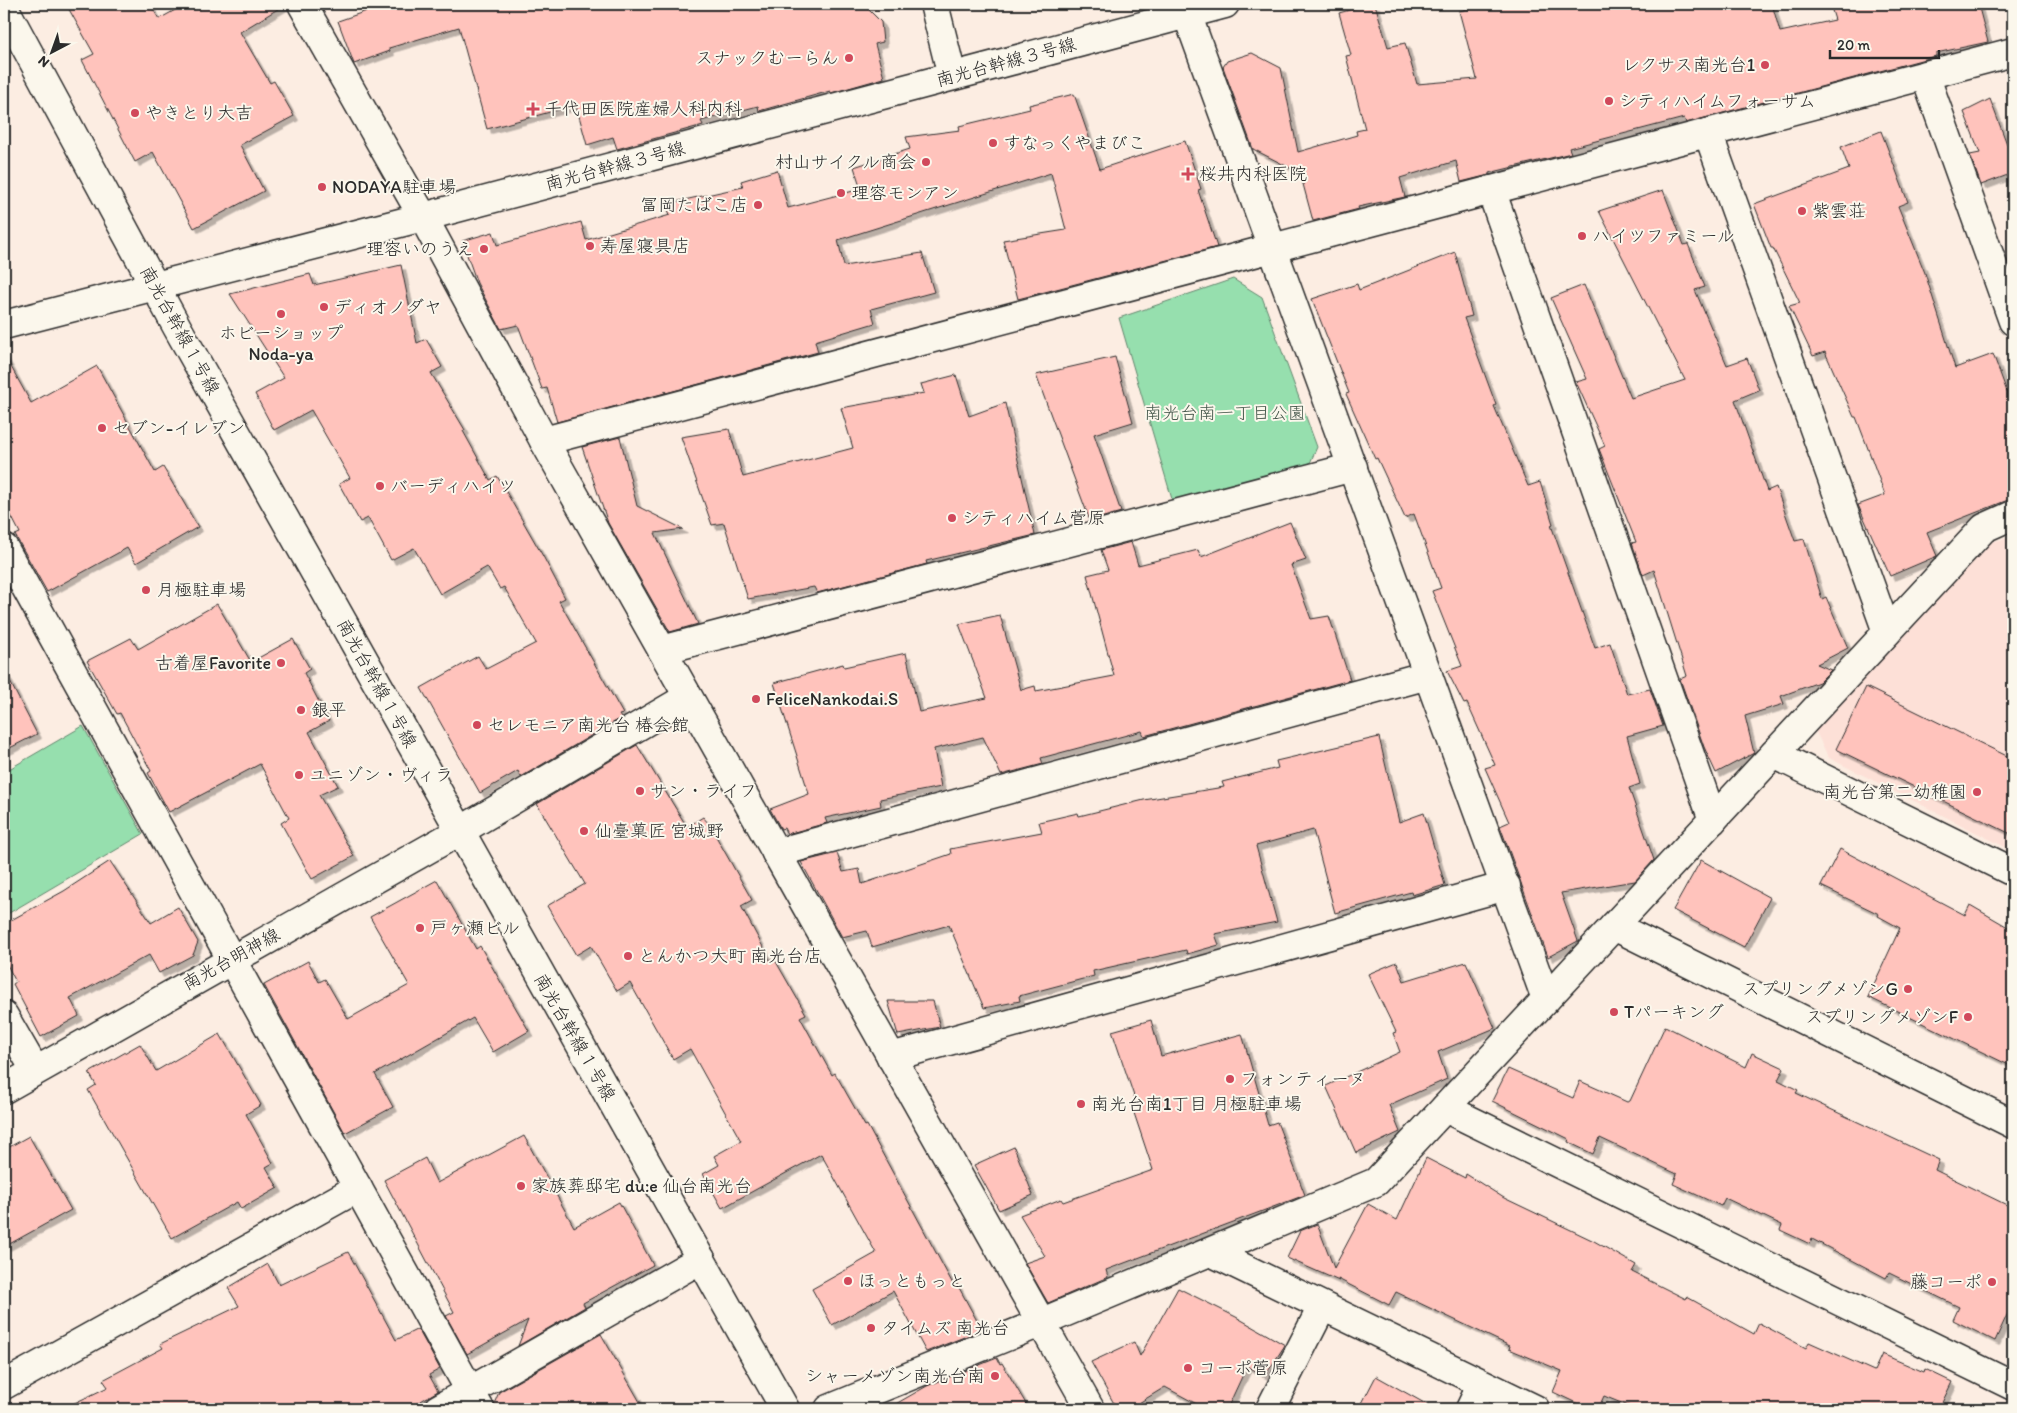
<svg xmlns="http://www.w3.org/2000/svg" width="2017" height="1413" viewBox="0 0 2017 1413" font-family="Itim,'Klee One',sans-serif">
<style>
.built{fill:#fde0d7}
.green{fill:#96dfae;stroke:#60856c}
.building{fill:#ffc3bc;stroke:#2b2b2b;filter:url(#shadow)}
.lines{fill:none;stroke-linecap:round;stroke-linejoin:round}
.minor-casing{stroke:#2b2b2b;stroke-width:31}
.tertiary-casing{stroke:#2b2b2b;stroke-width:31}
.minor{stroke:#fbf7ec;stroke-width:28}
.tertiary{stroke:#fbf7ec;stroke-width:28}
.poi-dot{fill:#d1495b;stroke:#fbf7ec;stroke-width:2}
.labels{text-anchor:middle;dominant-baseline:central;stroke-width:4;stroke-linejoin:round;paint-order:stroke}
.poi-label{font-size:18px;fill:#2b2b2b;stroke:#fbf7ec;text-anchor:start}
.street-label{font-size:18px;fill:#2b2b2b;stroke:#fbf7ec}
.park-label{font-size:18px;fill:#46584c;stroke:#fbf7ec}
</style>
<defs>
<filter id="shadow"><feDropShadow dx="4.5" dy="4.5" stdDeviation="0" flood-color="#0004"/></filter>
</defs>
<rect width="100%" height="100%" fill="#fcede2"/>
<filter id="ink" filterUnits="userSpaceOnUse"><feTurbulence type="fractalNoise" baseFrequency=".02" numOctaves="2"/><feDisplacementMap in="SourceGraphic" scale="10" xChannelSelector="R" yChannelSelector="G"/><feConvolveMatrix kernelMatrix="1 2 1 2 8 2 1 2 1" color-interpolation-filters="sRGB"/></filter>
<g filter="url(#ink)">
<polygon class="built" points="2013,537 2013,851 1829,758 1814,728 1990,542"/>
<g class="green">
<polygon points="1233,279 1262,297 1317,447 1307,470 1174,506 1119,318"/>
<polygon points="83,726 143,834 4,916 4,772"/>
</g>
<g class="building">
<polygon points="66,4 150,4 159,19 186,4 286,4 240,32 270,83 274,81 294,116 240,145 264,191 194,228 153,152 135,162 82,60 94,54"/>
<polygon points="387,4 863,4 881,22 883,42 875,44 884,78 831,93 830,91 759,111 758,106 701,121 703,125 617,149 613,137 587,145 576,105 487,129 459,27 389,48 390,51 354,64 338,21"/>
<polygon points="1370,4 1375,4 1388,47 1405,43 1417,84 1477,79 1459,11 1491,4 1772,4 1780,32 1835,20 1830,4 1978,4 1988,42 1936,53 1936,56 1686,123 1684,118 1569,148 1571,153 1489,173 1489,175 1461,182 1456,161 1400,178 1405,197 1358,207 1359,209 1313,221 1300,173 1253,149 1223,67 1227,61 1252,53 1281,68 1298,152 1357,135 1356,131 1365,129 1346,56 1351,55 1339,13"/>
<polygon points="1074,94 1100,169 1185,141 1201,189 1198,190 1217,247 1018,299 1003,240 1066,230 1051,173 838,240 844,266 922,253 934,292 871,309 875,323 815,341 818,352 666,393 665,391 665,393 557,422 547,388 542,389 518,325 501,329 477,283 462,241 493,232 497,245 581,222 586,240 670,215 666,204 743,187 741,181 777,170 788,208 861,189 854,167 910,149 906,137 960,130 959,126 1030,109 1029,105"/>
<polygon points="1990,99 2013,160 2013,173 1981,185 1970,155 1980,153 1964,112"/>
<polygon points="1881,131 1908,202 1898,206 1925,273 1955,368 1993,354 2013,408 2013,498 1927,532 1937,556 1890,576 1858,505 1885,495 1867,446 1856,417 1854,417 1825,352 1813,356 1789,306 1800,303 1773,248 1771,248 1754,204 1849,169 1841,147"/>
<polygon points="1663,190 1684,245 1688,244 1705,287 1695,290 1727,365 1747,358 1759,390 1735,400 1767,491 1776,487 1795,541 1804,539 1822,599 1826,597 1848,648 1817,664 1831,670 1819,682 1781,696 1784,704 1745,716 1754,753 1716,773 1704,747 1680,679 1687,676 1654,570 1643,575 1632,543 1636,542 1599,449 1605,446 1576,382 1587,379 1551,298 1584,285 1631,398 1685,380 1599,211"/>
<polygon points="1455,252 1472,316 1464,318 1496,405 1494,406 1528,486 1540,482 1553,524 1551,525 1595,648 1610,643 1627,694 1650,689 1663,726 1627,736 1640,784 1629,788 1654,860 1635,881 1561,893 1578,941 1548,957 1500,826 1509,822 1485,768 1495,765 1467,703 1464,704 1447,671 1462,666 1432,591 1441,588 1414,514 1405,518 1377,458 1375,459 1346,394 1349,393 1312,299 1357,284 1359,290"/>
<polygon points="401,265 417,343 426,339 442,367 431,373 465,430 463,431 490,480 497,476 544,558 565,598 559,601 623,714 619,715 621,718 521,777 518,771 480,793 421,688 478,656 486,669 536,643 504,587 500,589 487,567 440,594 414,548 391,560 368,518 360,522 339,484 350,478 311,410 274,430 255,394 284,378 230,294 310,274 314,285"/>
<polygon points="4,354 31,403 97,366 155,472 163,467 198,527 136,563 127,548 47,592 15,535 20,533 4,502"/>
<polygon points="1115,357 1133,422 1094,434 1121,512 1090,521 1036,375"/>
<polygon points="956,375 969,416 1005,403 1035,535 926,561 927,564 817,593 814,587 748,599 724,523 712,525 681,437 729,429 743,477 853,448 841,408 924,393 921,384"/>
<polygon points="620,437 637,506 683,529 655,533 698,624 670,632 608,523 582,447"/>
<polygon points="1290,522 1306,560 1291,565 1311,619 1329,616 1350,680 1144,736 1142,731 1041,758 1043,764 1001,775 983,737 934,749 941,787 880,799 881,806 825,818 827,823 787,834 784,828 781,829 770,809 809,794 774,683 843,664 844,667 906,653 919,712 987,698 959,624 1000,615 1021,690 1035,686 1036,691 1114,676 1087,575 1108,570 1101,550 1131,542 1138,565 1198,550 1201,557"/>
<polygon points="217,604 251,662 293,639 310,669 304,673 329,721 309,732 338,786 319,795 354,856 312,879 281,823 289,818 260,764 169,812 148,773 151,771 120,713 117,714 87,661 131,638 138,649"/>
<polygon points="4,670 37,734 4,751"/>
<polygon points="1866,687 2013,759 2013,835 1836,749"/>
<polygon points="1379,737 1399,822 1424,813 1445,885 1412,895 1411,892 1335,913 1313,830 1256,846 1277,922 1215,934 1219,945 1187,954 1186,950 1093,971 1094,976 1019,996 1020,1001 984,1008 949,925 872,947 867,931 842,937 801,862 837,853 843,872 859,869 862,884 951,854 950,849 1042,832 1039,822 1078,813 1079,816 1144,800 1224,787 1222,782 1278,768 1276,761"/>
<polygon points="637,745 687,827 703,817 709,824 752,900 741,906 771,962 775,960 806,1014 800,1017 832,1075 835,1073 865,1126 867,1125 954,1286 957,1284 982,1330 926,1352 893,1291 832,1325 812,1289 876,1253 821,1154 722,1208 703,1174 719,1165 714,1156 741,1141 690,1049 673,1059 630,983 617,991 591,946 576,955 547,906 585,884 537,804"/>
<polygon points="1840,849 1965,915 1970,905 2013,930 2013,1067 1868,997 1900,928 1878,916 1879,914 1821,886"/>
<polygon points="1701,860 1770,898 1744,947 1673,910"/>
<polygon points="110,861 151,923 178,907 198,942 193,955 159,973 149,955 70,998 79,1016 41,1037 13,984 16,982 4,959 4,924 64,891"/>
<polygon points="437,880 476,949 480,946 529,1031 493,1052 473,1018 375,1074 393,1107 345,1133 264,985 308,961 319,982 325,979 348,1019 409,985 370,917"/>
<polygon points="1397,962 1404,981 1466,962 1495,1028 1438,1052 1447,1079 1389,1105 1400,1132 1356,1153 1326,1086 1400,1052 1393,1033 1396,1032 1368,974"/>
<polygon points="888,1001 933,1001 940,1027 898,1035"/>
<polygon points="1151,1020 1161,1056 1242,1034 1268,1125 1277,1122 1305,1195 1106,1270 1108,1277 1048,1303 1025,1263 1045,1256 1020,1215 1061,1199 1063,1202 1153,1170 1133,1110 1138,1108 1112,1031"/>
<polygon points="1665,1026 1746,1067 1752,1053 1784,1068 1778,1080 1798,1090 1796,1093 1939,1160 1935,1170 2013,1208 2013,1302 1995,1341 1953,1320 1959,1307 1889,1273 1886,1278 1812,1239 1810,1244 1780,1230 1782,1225 1725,1198 1721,1206 1673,1184 1677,1174 1600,1138 1593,1154 1568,1142 1569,1139 1492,1101 1508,1069 1573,1098 1580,1081 1627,1102 1630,1101"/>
<polygon points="220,1034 261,1105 246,1114 273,1163 266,1167 278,1188 241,1209 237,1202 172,1238 88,1090 96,1085 89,1073 140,1044 156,1071"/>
<polygon points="29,1136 71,1210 4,1247 4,1150"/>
<polygon points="524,1136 574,1227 619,1202 653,1265 583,1303 585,1307 518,1346 528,1320 467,1354 446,1316 454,1312 384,1180 425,1158 437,1183"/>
<polygon points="1014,1147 1033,1195 999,1210 974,1165"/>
<polygon points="1426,1158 1465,1178 1466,1174 1504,1198 1594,1241 1636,1265 1632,1272 1686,1299 1687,1297 1754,1334 1759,1323 1806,1348 1809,1342 1874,1371 1882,1354 1924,1372 1925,1369 1952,1382 1939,1409 1636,1409 1604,1396 1598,1409 1589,1409 1553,1392 1562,1371 1509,1349 1510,1346 1396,1292 1389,1305 1338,1279 1339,1281 1287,1258 1300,1231 1317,1224 1334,1268 1368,1204 1397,1220"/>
<polygon points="348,1252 396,1340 418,1329 440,1369 429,1375 438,1391 407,1409 62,1409 108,1387 103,1380 163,1348 160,1344 239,1306 228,1288 268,1264 279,1285"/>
<polygon points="1178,1288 1236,1317 1285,1345 1265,1376 1247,1366 1227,1409 1206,1409 1165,1387 1129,1409 1117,1409 1091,1362 1134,1342 1140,1356"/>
<polygon points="601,1334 644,1409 496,1409 494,1404 499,1392"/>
<polygon points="997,1358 1000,1364 1002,1363 1029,1409 887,1409 927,1386"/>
<polygon points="1376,1376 1435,1409 1359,1409"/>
</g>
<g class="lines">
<defs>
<g id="minor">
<polyline points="302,4 423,217 544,441 1090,1409"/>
<polyline points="1187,14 1546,999"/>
<polyline points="1925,75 2013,321"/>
<polyline points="1708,133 1887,632"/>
<polyline points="1491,190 1713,820"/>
<polyline points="544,441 2013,52"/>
<polyline points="4,548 480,1409"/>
<polyline points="662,650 1353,467"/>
<polyline points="1774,754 2013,872"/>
<polyline points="776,853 1428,675"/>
<polyline points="1614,926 2013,1124"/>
<polyline points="4,1016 35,1070"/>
<polyline points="891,1057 1506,886"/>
<polyline points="4,1089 460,831 688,697"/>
<polyline points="1445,1108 2013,1386"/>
<polyline points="1211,1252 1535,1409"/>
<polyline points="4,1385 358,1188"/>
<polyline points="438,1409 701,1259"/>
<polyline points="829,1409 1040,1323 1376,1182 1984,528 2013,515"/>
<polyline points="1270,1409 1322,1307"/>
<polyline points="1470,1409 1482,1384"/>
</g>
<g id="tertiary">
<polyline points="934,4 952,76"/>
<polyline points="4,7 177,327 785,1409"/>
<polyline points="4,325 423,217 1225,4"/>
</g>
</defs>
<use href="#minor" class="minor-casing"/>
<use href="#tertiary" class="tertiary-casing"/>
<use href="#minor" class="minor"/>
<use href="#tertiary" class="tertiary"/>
</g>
</g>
<g class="poi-dot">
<circle cx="849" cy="58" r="5"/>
<circle cx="1765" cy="65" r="5"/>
<circle cx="1609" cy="101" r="5"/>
<path d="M530.5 101.5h5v5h5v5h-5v5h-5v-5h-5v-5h5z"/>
<circle cx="135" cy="113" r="5"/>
<circle cx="993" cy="143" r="5"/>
<circle cx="926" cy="162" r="5"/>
<path d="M1185.5 166.5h5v5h5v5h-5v5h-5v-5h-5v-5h5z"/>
<circle cx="322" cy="187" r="5"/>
<circle cx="841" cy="193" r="5"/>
<circle cx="758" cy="205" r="5"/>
<circle cx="1802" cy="211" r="5"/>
<circle cx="1582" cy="236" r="5"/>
<circle cx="590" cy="246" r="5"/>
<circle cx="484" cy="249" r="5"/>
<circle cx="324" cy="307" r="5"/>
<circle cx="281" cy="314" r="5"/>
<circle cx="102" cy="428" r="5"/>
<circle cx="380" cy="486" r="5"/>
<circle cx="952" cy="518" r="5"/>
<circle cx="146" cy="590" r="5"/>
<circle cx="281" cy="663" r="5"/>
<circle cx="756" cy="699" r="5"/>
<circle cx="301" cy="710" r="5"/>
<circle cx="477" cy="725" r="5"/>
<circle cx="299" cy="775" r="5"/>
<circle cx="640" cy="791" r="5"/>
<circle cx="1977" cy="792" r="5"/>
<circle cx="584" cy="831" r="5"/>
<circle cx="420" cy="928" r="5"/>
<circle cx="628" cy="956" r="5"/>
<circle cx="1908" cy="989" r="5"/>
<circle cx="1614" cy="1012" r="5"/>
<circle cx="1968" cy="1017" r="5"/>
<circle cx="1230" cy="1079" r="5"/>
<circle cx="1081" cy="1104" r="5"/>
<circle cx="521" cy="1186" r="5"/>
<circle cx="848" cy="1281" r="5"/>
<circle cx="1992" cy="1282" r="5"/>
<circle cx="871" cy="1328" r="5"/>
<circle cx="1188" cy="1368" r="5"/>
<circle cx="995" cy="1376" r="5"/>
</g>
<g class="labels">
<g class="poi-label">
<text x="839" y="58" text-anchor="end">スナックむーらん</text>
<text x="1755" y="65" text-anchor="end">レクサス南光台1</text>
<text x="1619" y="101">シティハイムフォーサム</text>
<text x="544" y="109">千代田医院産婦人科内科</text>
<text x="145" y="113">やきとり大吉</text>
<text x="1003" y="143">すなっくやまびこ</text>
<text x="916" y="162" text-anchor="end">村山サイクル商会</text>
<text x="1199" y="174">桜井内科医院</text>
<text x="332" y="187">NODAYA駐車場</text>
<text x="851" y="193">理容モンアン</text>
<text x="748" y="205" text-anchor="end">冨岡たばこ店</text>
<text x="1812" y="211">紫雲荘</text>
<text x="1592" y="236">ハイツファミール</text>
<text x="600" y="246">寿屋寝具店</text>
<text x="474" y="249" text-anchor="end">理容いのうえ</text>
<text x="334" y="307">ディオノダヤ</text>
<text x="281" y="333" text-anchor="middle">ホビーショップ<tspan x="281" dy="21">Noda-ya</tspan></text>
<text x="112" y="428">セブン-イレブン</text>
<text x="390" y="486">バーディハイツ</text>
<text x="962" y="518">シティハイム菅原</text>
<text x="156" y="590">月極駐車場</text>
<text x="271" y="663" text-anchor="end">古着屋Favorite</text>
<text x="766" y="699">FeliceNankodai.S</text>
<text x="311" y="710">銀平</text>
<text x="487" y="725">セレモニア南光台 椿会館</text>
<text x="309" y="775">ユニゾン・ヴィラ</text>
<text x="650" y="791">サン・ライフ</text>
<text x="1967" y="792" text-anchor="end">南光台第二幼稚園</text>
<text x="594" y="831">仙臺菓匠 宮城野</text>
<text x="430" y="928">戸ヶ瀬ビル</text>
<text x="638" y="956">とんかつ大町 南光台店</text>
<text x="1898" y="989" text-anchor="end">スプリングメゾンG</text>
<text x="1624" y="1012">Tパーキング</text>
<text x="1958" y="1017" text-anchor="end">スプリングメゾンF</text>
<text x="1240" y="1079">フォンティーヌ</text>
<text x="1091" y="1104">南光台南1丁目 月極駐車場</text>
<text x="531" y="1186">家族葬邸宅 du:e 仙台南光台</text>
<text x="858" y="1281">ほっともっと</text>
<text x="1982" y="1282" text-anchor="end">藤コーポ</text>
<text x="881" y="1328">タイムズ 南光台</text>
<text x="1198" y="1368">コーポ菅原</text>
<text x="985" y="1376" text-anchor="end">シャーメゾン南光台南</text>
</g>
<g class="street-label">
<text transform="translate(1006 62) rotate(-15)">南光台幹線３号線</text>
<text transform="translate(615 166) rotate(-15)">南光台幹線３号線</text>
<text transform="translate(180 330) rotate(61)">南光台幹線１号線</text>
<text transform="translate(377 683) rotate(61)">南光台幹線１号線</text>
<text transform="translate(231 959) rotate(-29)">南光台明神線</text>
<text transform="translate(575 1037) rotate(60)">南光台幹線１号線</text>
</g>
<g class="park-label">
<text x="1225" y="413">南光台南一丁目公園</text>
</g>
</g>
<rect width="2017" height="1413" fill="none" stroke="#fbf7ec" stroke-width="20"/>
<rect x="10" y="10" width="1997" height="1393" fill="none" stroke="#2b2b2b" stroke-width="2" filter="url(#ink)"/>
<g transform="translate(52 52) rotate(221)" stroke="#fbf7ec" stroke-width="4" paint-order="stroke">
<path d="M0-4L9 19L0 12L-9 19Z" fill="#2b2b2b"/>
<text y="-8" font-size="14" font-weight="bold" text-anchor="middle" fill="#2b2b2b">N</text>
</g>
<path d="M1830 50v8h109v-8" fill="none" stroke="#2b2b2b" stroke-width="2.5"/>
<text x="1837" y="50" font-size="15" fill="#2b2b2b" stroke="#fbf7ec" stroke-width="4" paint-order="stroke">20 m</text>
</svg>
